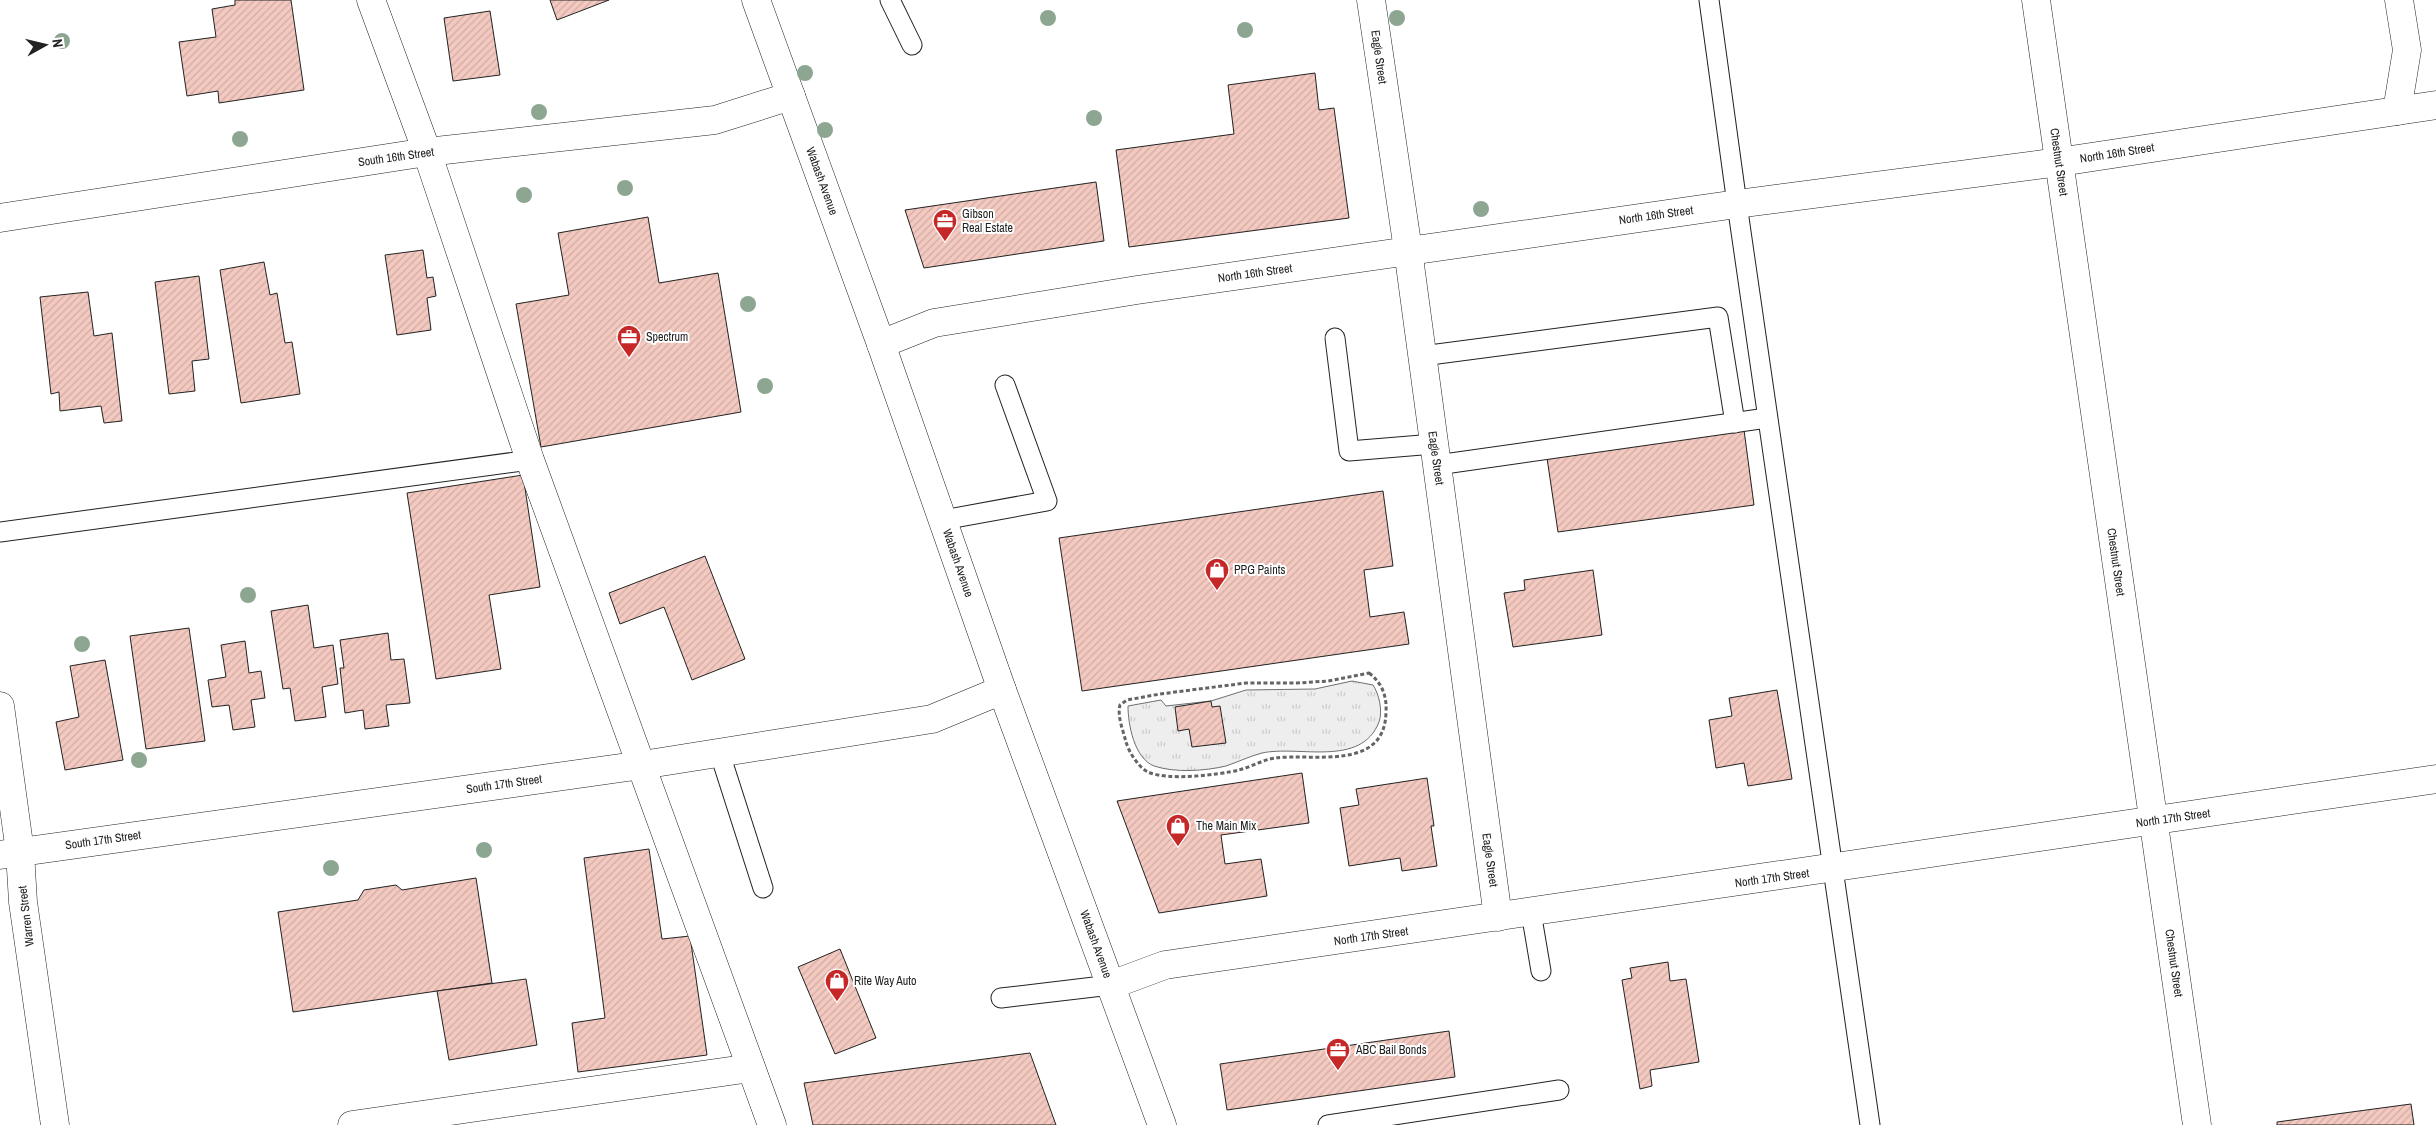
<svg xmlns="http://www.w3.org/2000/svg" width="2436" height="1125" viewBox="0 0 2436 1125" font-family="'Archivo Narrow',sans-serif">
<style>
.grass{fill:url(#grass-tufts);stroke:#6f6f6f}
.building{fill:url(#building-hatch);stroke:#222}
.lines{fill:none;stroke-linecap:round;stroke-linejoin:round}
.lane-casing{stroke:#222;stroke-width:21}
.street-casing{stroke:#222;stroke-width:29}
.secondary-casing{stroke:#222;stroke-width:29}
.primary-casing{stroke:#222;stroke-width:29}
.path{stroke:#646464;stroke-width:3;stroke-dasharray:4 2.5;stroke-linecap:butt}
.lane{stroke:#fff;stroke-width:19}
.street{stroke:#fff;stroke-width:28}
.secondary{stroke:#fff;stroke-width:28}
.primary{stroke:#fff;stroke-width:28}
.tree{fill:#8da692}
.labels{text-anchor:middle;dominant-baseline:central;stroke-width:4;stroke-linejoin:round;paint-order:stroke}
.street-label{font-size:12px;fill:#222;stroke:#fff}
.poi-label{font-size:12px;fill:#222;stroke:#fff;text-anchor:start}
</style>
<defs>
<pattern id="grass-tufts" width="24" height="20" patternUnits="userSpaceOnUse" patternTransform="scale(1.25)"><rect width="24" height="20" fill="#eee"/><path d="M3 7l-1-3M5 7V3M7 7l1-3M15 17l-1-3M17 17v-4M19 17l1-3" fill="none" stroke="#ccc"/></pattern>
<pattern id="building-hatch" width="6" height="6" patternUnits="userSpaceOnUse" patternTransform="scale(1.25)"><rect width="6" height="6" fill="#f3c9c0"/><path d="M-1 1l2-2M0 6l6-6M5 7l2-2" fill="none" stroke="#d0aca5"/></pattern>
</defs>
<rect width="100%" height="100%" fill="#fff"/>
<path class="grass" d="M1352 681 1373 685C1379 694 1383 711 1379 722 1361 768 1299 745 1262 753 1250 756 1238 762 1226 766 1205 771 1175 773 1154 766 1134 758 1128 724 1128 706L1161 700 1166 706 1211 701 1246 690 1315 689Z"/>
<g class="building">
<polygon points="235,0 291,0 304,90 219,103 218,91 187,96 179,42 216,37 212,9 235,5"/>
<polygon points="550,0 609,0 557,20"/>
<polygon points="490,11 500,75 453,81 444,18"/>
<polygon points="1315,73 1319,110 1334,108 1349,218 1129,247 1116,150 1234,134 1228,85"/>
<polygon points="1096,182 1104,241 924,268 905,210"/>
<polygon points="648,217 659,283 718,273 741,412 541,447 516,304 569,295 558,233"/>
<polygon points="423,250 427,278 433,277 436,296 427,298 431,330 397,335 385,255"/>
<polygon points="264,262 270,295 277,293 285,343 292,342 300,394 241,403 220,270"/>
<polygon points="199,276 209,359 192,361 195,391 169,394 155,282"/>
<polygon points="88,292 94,336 112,333 122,421 104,423 101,406 60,411 59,392 51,394 40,297"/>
<polygon points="1744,430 1754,505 1558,532 1547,458"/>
<polygon points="523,475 540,587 489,595 501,669 436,679 407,493"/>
<polygon points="1383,491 1393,566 1364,570 1370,617 1404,612 1409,644 1082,691 1059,538"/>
<polygon points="705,556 745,659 692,680 664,607 620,624 609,593"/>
<polygon points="1593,570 1602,635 1513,647 1504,593 1525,590 1524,580"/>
<polygon points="308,605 314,648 333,645 338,684 322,687 326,717 295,721 290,688 283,689 271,611"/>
<polygon points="189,628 205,741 146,749 130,636"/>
<polygon points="388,633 391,660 404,659 410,703 386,705 389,726 365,729 363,710 345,713 340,668 344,668 340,640"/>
<polygon points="245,641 249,673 261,671 265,698 251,700 255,727 233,730 229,705 212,707 208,680 226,677 221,645"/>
<polygon points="105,660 123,760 65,770 56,722 79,717 70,666"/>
<polygon points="1777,690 1792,779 1748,786 1744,763 1716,768 1709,720 1732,716 1729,698"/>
<polygon points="1211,701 1212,707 1220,706 1226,743 1192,747 1189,729 1178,731 1175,707"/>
<polygon points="1302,773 1309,823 1221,835 1225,864 1261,859 1267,896 1159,913 1117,801"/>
<polygon points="1427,778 1434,826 1431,826 1437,866 1402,871 1400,858 1349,866 1340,808 1359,805 1356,789"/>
<polygon points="649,849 662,939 690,936 707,1055 578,1072 572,1023 605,1018 584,858"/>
<polygon points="476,878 492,983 293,1012 278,912 358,900 364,890 396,885 402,890"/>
<polygon points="840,949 876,1038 835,1054 798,967"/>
<polygon points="1668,962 1670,981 1686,979 1699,1062 1650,1070 1652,1086 1640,1089 1622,980 1632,978 1630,968"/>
<polygon points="526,979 537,1045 449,1060 437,991"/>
<polygon points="1449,1031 1455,1077 1227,1110 1220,1064"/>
<polygon points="1030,1053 1056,1125 813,1125 804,1083"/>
<polygon points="2411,1104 2414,1125 2277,1125 2277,1122"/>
</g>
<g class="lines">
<defs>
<g id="lane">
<polyline points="890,0 912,45"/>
<polyline points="1709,0 1737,204 1870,1125"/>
<polyline points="1335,338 1349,451 1434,444"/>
<polyline points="1422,356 1718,317 1735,423"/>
<polyline points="1437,465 1767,418"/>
<polyline points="943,520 1047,501 1005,385"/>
<polyline points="0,532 530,460"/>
<polyline points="720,754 763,888"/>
<polyline points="1531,912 1541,971"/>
<polyline points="1001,998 1111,985"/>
<polyline points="1328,1125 1559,1090"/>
</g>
<g id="street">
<polyline points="371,0 427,152 530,460 772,1125"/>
<polyline points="1371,0 1408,250 1498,917"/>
<polyline points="2397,111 2407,50 2399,0"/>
<polyline points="0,218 427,152 715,120 791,96"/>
<polyline points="881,344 934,323 1137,290 1737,204 2059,162 2436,105"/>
<polyline points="0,706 20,852 23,902 55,1125"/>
<polyline points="0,855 642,765 932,719 1002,690"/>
<polyline points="1111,985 1165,965 2436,779"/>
<polyline points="352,1125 751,1068"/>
</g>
<polyline id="secondary" points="2036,0 2197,1125"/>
<polyline id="primary" points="756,0 881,344 1002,690 1162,1125"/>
</defs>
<use href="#lane" class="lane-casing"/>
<use href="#street" class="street-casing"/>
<use href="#secondary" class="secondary-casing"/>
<use href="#primary" class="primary-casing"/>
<path class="path" d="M1369 673C1382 683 1387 696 1386 712 1385 772 1313 753 1275 758 1262 760 1251 767 1239 770 1217 775 1168 781 1148 772 1138 767 1129 752 1126 742 1123 730 1117 716 1120 705L1127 700 1160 694 1246 683H1297L1328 681Z"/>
<use href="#lane" class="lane"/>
<use href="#street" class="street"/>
<use href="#secondary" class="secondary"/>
<use href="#primary" class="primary"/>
</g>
<g class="tree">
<circle cx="1048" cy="18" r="8"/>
<circle cx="1397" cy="18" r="8"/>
<circle cx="1245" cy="30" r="8"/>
<circle cx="62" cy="41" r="8"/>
<circle cx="805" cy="73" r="8"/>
<circle cx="539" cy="112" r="8"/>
<circle cx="1094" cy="118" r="8"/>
<circle cx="825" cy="130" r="8"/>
<circle cx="240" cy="139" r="8"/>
<circle cx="625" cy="188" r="8"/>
<circle cx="524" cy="195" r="8"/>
<circle cx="1481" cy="209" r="8"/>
<circle cx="748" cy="304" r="8"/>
<circle cx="765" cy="386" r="8"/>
<circle cx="248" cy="595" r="8"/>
<circle cx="82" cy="644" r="8"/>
<circle cx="139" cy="760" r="8"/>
<circle cx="484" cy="850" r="8"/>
<circle cx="331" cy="868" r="8"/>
</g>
<defs>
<symbol id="office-pin" viewBox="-11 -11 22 30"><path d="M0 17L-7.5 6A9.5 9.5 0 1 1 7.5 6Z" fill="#c62828" stroke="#fff"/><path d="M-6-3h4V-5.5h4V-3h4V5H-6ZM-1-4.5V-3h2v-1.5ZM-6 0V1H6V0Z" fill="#fff"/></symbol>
<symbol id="shop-pin" viewBox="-11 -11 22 30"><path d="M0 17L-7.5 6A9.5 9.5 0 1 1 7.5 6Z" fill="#c62828" stroke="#fff"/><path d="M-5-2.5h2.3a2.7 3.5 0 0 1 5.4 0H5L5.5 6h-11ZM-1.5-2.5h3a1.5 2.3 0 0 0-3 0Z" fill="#fff"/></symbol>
</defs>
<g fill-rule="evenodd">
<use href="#office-pin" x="931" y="207" width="28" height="38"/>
<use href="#office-pin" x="615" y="323" width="28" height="38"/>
<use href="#shop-pin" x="1203" y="556" width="28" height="38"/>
<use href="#shop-pin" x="1164" y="812" width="28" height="38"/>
<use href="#shop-pin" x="823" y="967" width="28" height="38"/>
<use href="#office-pin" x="1324" y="1036" width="28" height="38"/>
</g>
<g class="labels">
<g class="street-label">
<text transform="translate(1379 57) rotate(82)">Eagle Street</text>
<text transform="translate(2117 153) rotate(-9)">North 16th Street</text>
<text transform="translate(396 157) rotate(-8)">South 16th Street</text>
<text transform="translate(2059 162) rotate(82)">Chestnut Street</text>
<text transform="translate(822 181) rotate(70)">Wabash Avenue</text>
<text transform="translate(1656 215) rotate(-8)">North 16th Street</text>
<text transform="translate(1255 273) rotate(-8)">North 16th Street</text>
<text transform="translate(1436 458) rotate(82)">Eagle Street</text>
<text transform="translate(2116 562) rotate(82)">Chestnut Street</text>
<text transform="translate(958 563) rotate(71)">Wabash Avenue</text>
<text transform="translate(504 784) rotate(-8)">South 17th Street</text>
<text transform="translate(2173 818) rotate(-8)">North 17th Street</text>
<text transform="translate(103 840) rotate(-8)">South 17th Street</text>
<text transform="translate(1490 860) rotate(82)">Eagle Street</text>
<text transform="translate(1772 878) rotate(-8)">North 17th Street</text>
<text transform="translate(26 916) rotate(-97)">Warren Street</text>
<text transform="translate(1371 936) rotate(-8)">North 17th Street</text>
<text transform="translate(1096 944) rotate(70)">Wabash Avenue</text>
<text transform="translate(2174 963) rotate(82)">Chestnut Street</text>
</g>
<g class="poi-label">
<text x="962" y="214">Gibson<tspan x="962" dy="14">Real Estate</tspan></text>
<text x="646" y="337">Spectrum</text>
<text x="1234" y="570">PPG Paints</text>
<text x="1196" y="826">The Main Mix</text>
<text x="854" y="981">Rite Way Auto</text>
<text x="1356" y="1050">ABC Bail Bonds</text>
</g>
</g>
<g transform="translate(45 45) rotate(82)" stroke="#ffffff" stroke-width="4" paint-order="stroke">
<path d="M0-4L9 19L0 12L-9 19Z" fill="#222222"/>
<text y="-8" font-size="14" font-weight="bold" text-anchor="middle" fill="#222222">N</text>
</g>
</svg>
